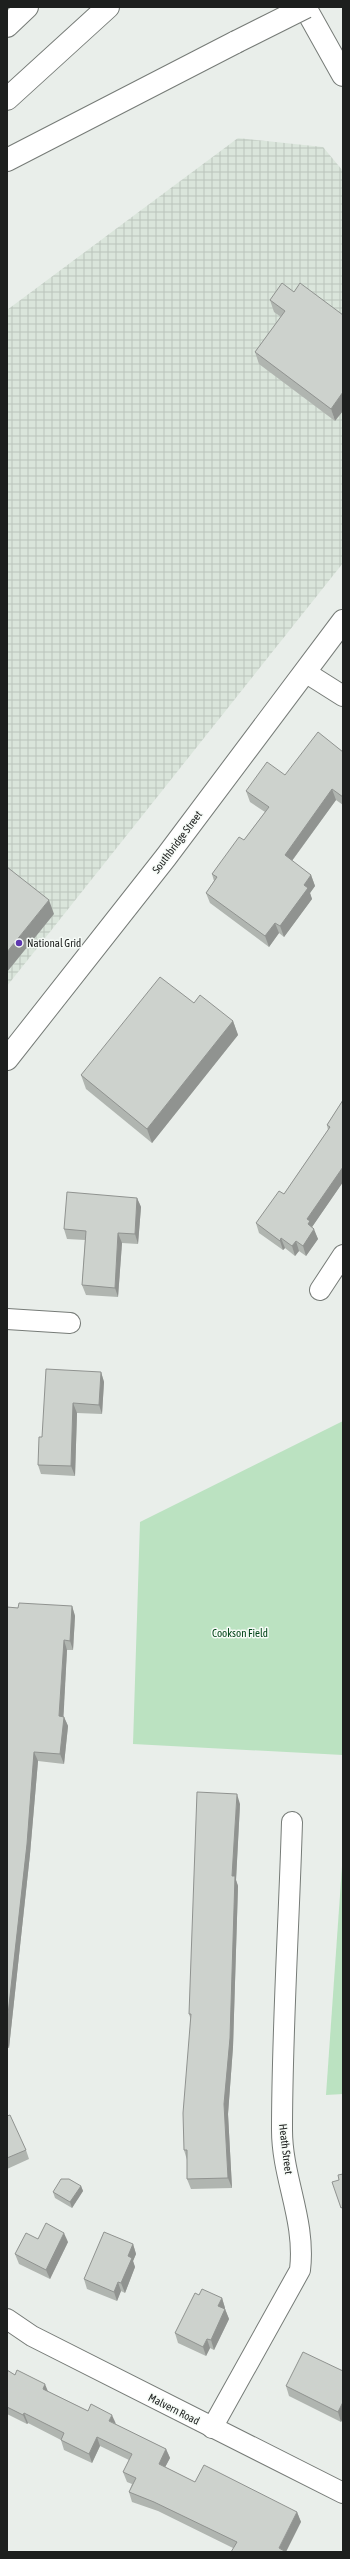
<svg xmlns="http://www.w3.org/2000/svg" width="350" height="2559" viewBox="0 0 350 2559" font-family="'Asap Condensed',sans-serif">
<style>
.industrial{fill:url(#industrial-grid)}
.green{fill:#bbe2c1}
.lines{fill:none;stroke-linecap:round;stroke-linejoin:round}
.street-casing{stroke:#767b77;stroke-width:22}
.primary-casing{stroke:#767b77;stroke-width:24}
.highway-casing{stroke:#767b77;stroke-width:24}
.street{stroke:#fff;stroke-width:20}
.primary{stroke:#fff;stroke-width:22}
.highway{stroke:#fff;stroke-width:22}
.highway-bridge-casing{stroke:#767b77;stroke-width:24;stroke-linecap:butt}
.highway-bridge{stroke:#fff;stroke-width:22}
.wall{fill:#b0b5b0}
.shaded-wall{fill:#909390}
.building{fill:#cdd2cd;stroke:#909390}
.poi-dot{fill:#5d37af;stroke:#f6fbf7;stroke-width:1.5}
.labels{text-anchor:middle;dominant-baseline:central;stroke-width:3;stroke-linejoin:round;paint-order:stroke}
.street-label{font-size:11px;fill:#1d1f1e;stroke:#f6fbf7}
.poi-label{font-size:11px;fill:#1d1f1e;stroke:#f6fbf7;text-anchor:start}
.park-label{font-size:11px;fill:#004317;stroke:#f6fbf7}
</style>
<defs>
<pattern id="industrial-grid" width="8" height="8" patternUnits="userSpaceOnUse"><rect width="8" height="8" fill="#dae5db"/><path d="M0 4h8M4 0v8" fill="none" stroke="#bbc4bc"/></pattern>
</defs>
<rect width="100%" height="100%" fill="#e9eeea"/>
<polygon class="industrial" points="238,138 323,147 343,171 343,563 7,986 7,310"/>
<g class="green">
<polygon points="343,1421 343,1755 133,1744 140,1522"/>
<polygon points="343,1852 343,2094 326,2095"/>
</g>
<g class="lines">
<defs>
<g id="street">
<polyline points="305,672 343,696"/>
<polyline points="320,1290 343,1255"/>
<polyline points="7,1319 70,1323"/>
<polyline points="7,2319 32,2336 343,2493"/>
<path d="M212 2428 300 2270C306 2220 282 2178 282 2130 282 2028 289 1925 292 1822"/>
</g>
<g id="primary">
<polyline points="305,7 343,75"/>
<polyline points="7,1059 166,857 343,621"/>
</g>
<g id="highway">
<polyline points="7,26 27,7"/>
<polyline points="7,99 108,7"/>
<polyline points="7,160 236,42"/>
</g>
</defs>
<use href="#street" class="street-casing"/>
<use href="#primary" class="primary-casing"/>
<use href="#highway" class="highway-casing"/>
<use href="#street" class="street"/>
<use href="#primary" class="primary"/>
<use href="#highway" class="highway"/>
<defs>
<polyline id="highway-bridge" points="236,42 306,7"/>
</defs>
<use href="#highway-bridge" class="highway-bridge-casing"/>
<use href="#highway-bridge" class="highway-bridge"/>
</g>
<g class="wall">
<polygon points="294,292 335,421 259,364 255,352 281,317 274,312 270,300"/>
<polygon points="343,752 343,805 336,800 292,861 311,875 315,886 310,893 312,899 284,937 279,933 269,947 210,903 206,893 214,881 212,874 244,840 265,812 250,802 246,791 285,775"/>
<polygon points="194,1003 233,1021 238,1035 152,1143 86,1089 81,1075"/>
<polygon points="343,1100 343,1182 312,1227 318,1239 306,1256 299,1251 295,1256 285,1248 283,1250 259,1233 256,1223 284,1194 328,1130 327,1125"/>
<polygon points="137,1198 141,1207 138,1244 122,1243 118,1297 86,1295 82,1285 85,1240 67,1239 64,1229"/>
<polygon points="101,1372 104,1382 102,1414 77,1413 75,1476 41,1474 38,1465 42,1437"/>
<polygon points="72,1606 75,1616 73,1650 67,1650 63,1717 64,1717 68,1726 64,1764 38,1761 30,1854 9,2048 7,2048 7,1607 18,1608"/>
<polygon points="240,1804 236,1880 238,1886 233,2047 228,2114 232,2188 191,2189 187,2179 187,2160 184,2150 191,2020 189,2014"/>
<polygon points="7,2116 26,2150 29,2159 7,2169"/>
<polygon points="81,2186 83,2191 72,2208 55,2198 53,2192"/>
<polygon points="38,2239 68,2242 50,2279 19,2264 15,2254"/>
<polygon points="133,2244 136,2254 133,2261 135,2267 125,2293 121,2291 117,2301 87,2289 84,2279"/>
<polygon points="199,2295 222,2298 225,2308 225,2309 229,2319 214,2350 210,2348 206,2356 178,2343 175,2333"/>
<polygon points="7,2370 15,2375 88,2411 166,2449 170,2458 165,2467 195,2482 297,2512 301,2522 233,2548 158,2511 132,2502 129,2492 132,2484 127,2482 123,2472 129,2460 100,2446 92,2463 64,2450 61,2440 28,2423 27,2424 7,2414"/>
<polygon points="343,2371 343,2418 341,2422 289,2396 286,2386"/>
</g>
<g class="shaded-wall">
<polygon points="343,392 343,411 335,421 331,409"/>
<polygon points="332,789 336,800 288,866 285,855"/>
<polygon points="311,875 315,886 310,893 312,899 284,937 280,926 304,885"/>
<polygon points="49,900 54,914 7,972 7,952"/>
<polygon points="275,923 279,933 269,947 265,936"/>
<polygon points="233,1021 238,1035 152,1143 147,1129"/>
<polygon points="343,1167 343,1182 312,1227 313,1231 314,1229 318,1239 306,1256 303,1246 307,1219"/>
<polygon points="137,1198 141,1207 138,1244 135,1234"/>
<polygon points="118,1233 122,1243 118,1297 115,1288"/>
<polygon points="281,1238 285,1248 283,1250 280,1241"/>
<polygon points="296,1241 299,1251 295,1256 292,1246"/>
<polygon points="101,1372 104,1382 102,1414 99,1405"/>
<polygon points="73,1403 77,1413 75,1476 71,1466"/>
<polygon points="72,1606 75,1616 73,1650 70,1641"/>
<polygon points="64,1640 67,1650 63,1726 59,1716"/>
<polygon points="64,1717 68,1726 64,1764 60,1754"/>
<polygon points="34,1752 38,1761 30,1854 9,2048 7,2043 7,2023"/>
<polygon points="237,1794 240,1804 236,1880 238,1886 233,2047 228,2114 232,2188 228,2178 224,2104 232,1876"/>
<polygon points="81,2186 83,2191 72,2208 70,2202"/>
<polygon points="64,2233 68,2242 50,2279 46,2270"/>
<polygon points="133,2244 136,2254 133,2261 135,2267 125,2293 121,2283 128,2256"/>
<polygon points="118,2282 121,2291 117,2301 114,2292"/>
<polygon points="222,2298 225,2308 222,2316 218,2306"/>
<polygon points="225,2309 229,2319 214,2350 211,2340"/>
<polygon points="207,2339 210,2348 206,2356 203,2347"/>
<polygon points="45,2384 49,2394 43,2389"/>
<polygon points="343,2402 343,2418 341,2422 338,2412"/>
<polygon points="24,2413 28,2423 27,2424 23,2415"/>
<polygon points="112,2415 116,2424 109,2421"/>
<polygon points="97,2437 100,2446 92,2463 89,2454"/>
<polygon points="166,2449 170,2458 162,2473 159,2464"/>
<polygon points="297,2512 301,2522 286,2552 279,2548"/>
</g>
<g class="building">
<polygon points="282,283 294,292 300,283 343,315 343,392 331,409 255,352 285,311 270,300"/>
<polygon points="318,732 343,752 343,797 332,789 285,855 311,875 304,885 308,888 280,926 275,923 265,936 206,893 217,877 212,874 239,837 244,840 269,807 246,791 267,762 285,775"/>
<polygon points="7,867 49,900 7,952"/>
<polygon points="160,977 194,1003 200,995 233,1021 147,1129 81,1075"/>
<polygon points="343,1100 343,1167 307,1219 310,1221 308,1224 314,1229 303,1246 296,1241 292,1246 281,1238 280,1241 256,1223 279,1191 284,1194 330,1127 327,1125"/>
<polygon points="67,1192 137,1198 135,1234 118,1233 115,1288 82,1285 86,1231 64,1229"/>
<polygon points="46,1369 101,1372 99,1405 73,1403 71,1466 38,1465 39,1437 42,1437"/>
<polygon points="19,1603 72,1606 70,1641 64,1640 59,1716 64,1717 60,1754 34,1752 27,1844 7,2023 7,1607 18,1608"/>
<polygon points="197,1792 237,1794 232,1876 235,1876 230,2038 224,2104 228,2178 187,2179 187,2150 184,2150 183,2113 191,2014 189,2014"/>
<polygon points="10,2115 26,2150 7,2158 7,2116"/>
<polygon points="343,2174 343,2207 341,2208 332,2182 339,2180 338,2175"/>
<polygon points="61,2179 69,2179 81,2186 70,2202 53,2192"/>
<polygon points="46,2223 64,2233 46,2270 15,2254 26,2233 38,2239"/>
<polygon points="104,2232 133,2244 128,2256 132,2258 121,2283 118,2282 114,2292 84,2279"/>
<polygon points="202,2289 222,2298 218,2306 225,2309 211,2340 207,2339 203,2347 175,2333 195,2293 199,2295"/>
<polygon points="303,2352 343,2371 343,2402 338,2412 286,2386"/>
<polygon points="7,2370 15,2375 17,2370 45,2384 43,2389 88,2411 91,2404 112,2415 109,2421 166,2449 159,2464 195,2482 204,2465 297,2512 279,2548 286,2552 231,2552 237,2542 154,2502 129,2492 136,2478 123,2472 132,2454 97,2437 89,2454 61,2440 64,2433 24,2413 23,2415 7,2407"/>
</g>
<circle class="poi-dot" cx="19" cy="943" r="4"/>
<g class="labels">
<g class="street-label">
<text transform="translate(177 842) rotate(-53)">Southbridge Street</text>
<text transform="translate(286 2149) rotate(83)">Heath Street</text>
<text transform="translate(174 2409) rotate(27)">Malvern Road</text>
</g>
<g class="poi-label">
<text x="27" y="943">National Grid</text>
</g>
<g class="park-label">
<text x="240" y="1633">Cookson Field</text>
</g>
</g>
<rect width="350" height="2559" fill="none" stroke="#1d1f1e" stroke-width="16"/>
</svg>
